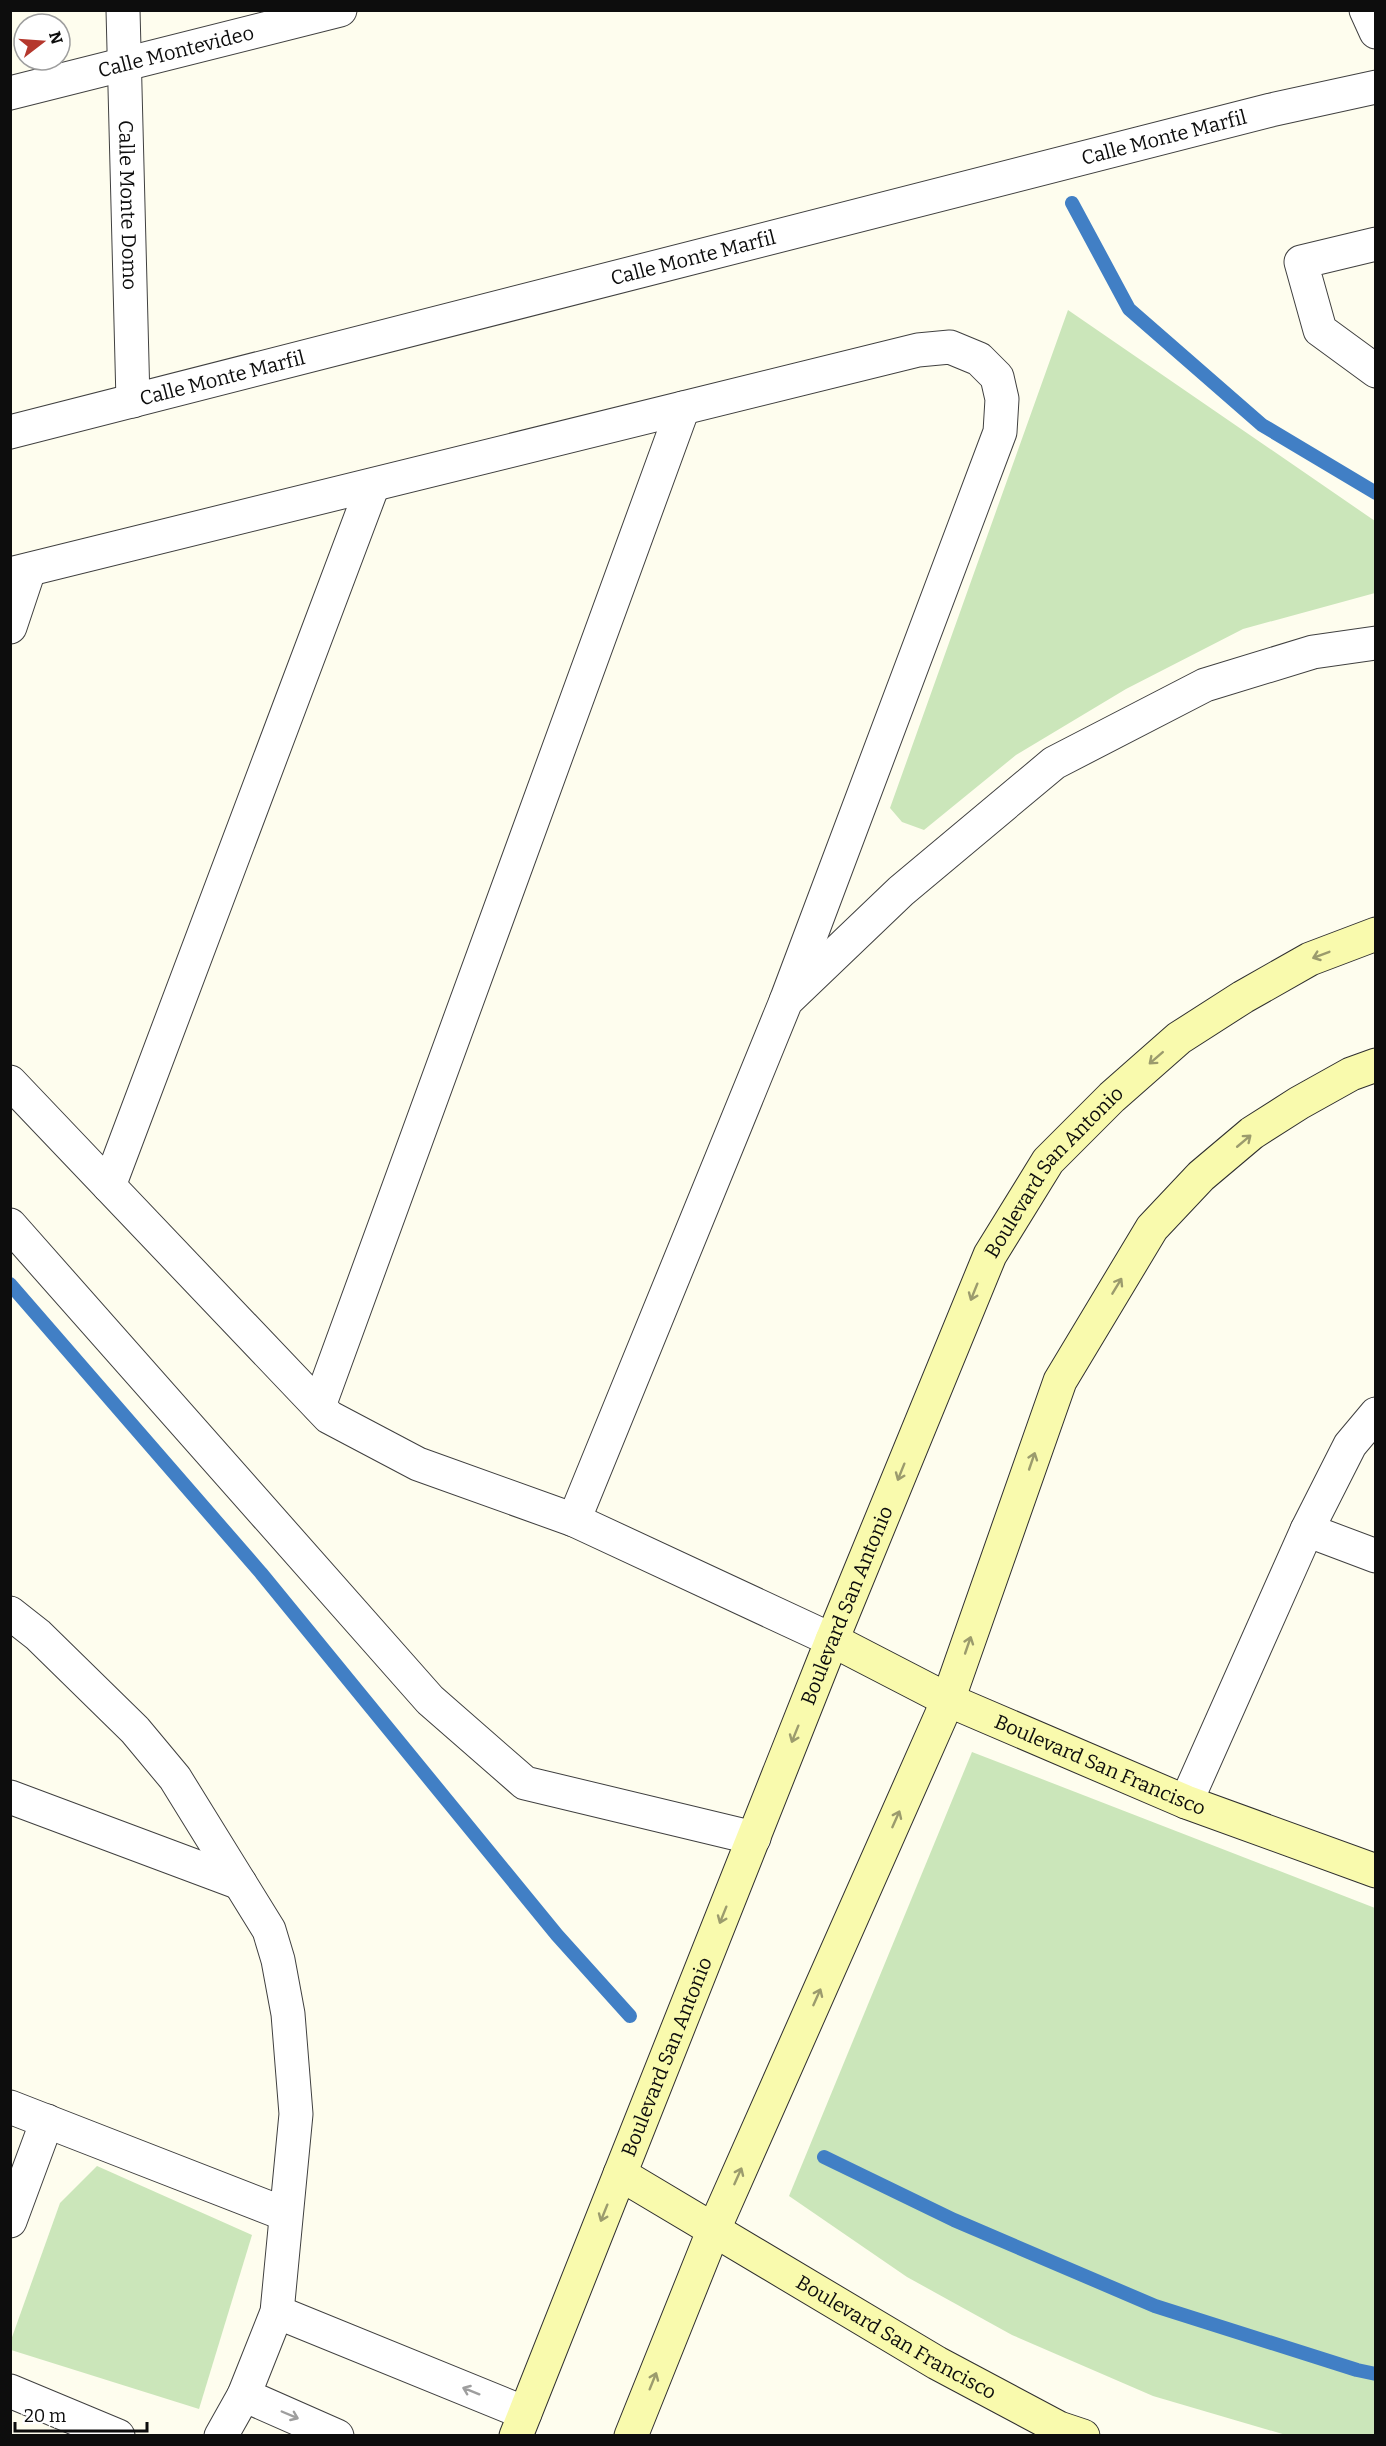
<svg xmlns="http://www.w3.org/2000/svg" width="1386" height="2446" viewBox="0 0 1386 2446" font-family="Bitter,serif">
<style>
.green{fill:#cbe6ba}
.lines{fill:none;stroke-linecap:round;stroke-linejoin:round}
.stream{stroke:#417fc5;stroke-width:14}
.street-casing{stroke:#404040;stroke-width:35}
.secondary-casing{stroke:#2f2f2f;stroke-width:35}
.street{stroke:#fff;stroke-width:33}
.secondary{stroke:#f9faad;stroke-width:33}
.oneway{stroke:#9b9b6d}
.oneway2{stroke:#9e9e9e}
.labels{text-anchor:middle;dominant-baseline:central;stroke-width:6;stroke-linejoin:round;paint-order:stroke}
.street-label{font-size:20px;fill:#0d0d0d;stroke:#fff}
</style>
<rect width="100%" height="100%" fill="#fefdee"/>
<g class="green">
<polygon points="1068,310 1375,521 1375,593 1243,629 1126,689 1016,755 924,830 902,822 890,808"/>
<polygon points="972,1752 1375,1908 1375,2435 1286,2435 1153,2396 1012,2335 907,2277 789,2196"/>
<polygon points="97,2166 252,2235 199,2409 11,2350 11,2340 60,2203"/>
</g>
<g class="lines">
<g class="stream">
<polyline points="1072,203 1129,309 1262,425 1376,493"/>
<polyline points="10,1284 261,1573 557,1935 630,2016"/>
<polyline points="824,2157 954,2220 1155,2306 1357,2370 1376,2374"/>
</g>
<defs>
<g id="street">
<path id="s1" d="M123 10 133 401"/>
<polyline points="1366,10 1376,32"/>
<path id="s2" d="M10 93 340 10"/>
<polyline points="1376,244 1301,262 1320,330 1376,371"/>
<path id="s3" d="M10 432 1271 110 1376 87"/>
<polyline points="10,574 918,350 950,347 979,359 997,377 1002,399 1000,432 786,1001"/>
<polyline points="10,627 29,570"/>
<polyline points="10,1082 329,1417 418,1464 574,1520 832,1640"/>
<polyline points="109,1186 373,485"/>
<polyline points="10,1225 430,1700 525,1783 754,1838"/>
<polyline points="319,1406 683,408"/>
<polyline points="574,1520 786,1001 901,891 1054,763 1205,685 1313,652 1376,643"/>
<polyline points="1307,1530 1376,1556"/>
<polyline points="10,1613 38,1635 135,1730 175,1778 269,1930 278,1960 288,2014 296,2114 277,2312 244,2395 221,2436"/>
<polyline points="10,1797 240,1883"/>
<polyline points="1186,1802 1307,1530 1350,1445 1376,1414"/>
<polyline points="10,2107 285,2214"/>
<polyline points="10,2221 47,2121"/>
<polyline points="277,2312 525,2413"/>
<polyline points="10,2391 118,2436"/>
<polyline points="244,2395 337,2436"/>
</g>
<g id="secondary">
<path id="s4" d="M832 1640 948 1700 1186 1802 1376 1871"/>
<path id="s5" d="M620 2174 937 2363 1059 2428 1083 2436"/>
<path id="s6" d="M516 2436 832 1640 990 1255 1048 1161 1112 1097 1179 1038 1243 997 1310 959 1376 934"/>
<polyline points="631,2436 714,2229 948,1700 1060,1381 1152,1228 1201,1176 1252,1133 1299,1103 1351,1074 1376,1065"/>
</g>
</defs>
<use href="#street" class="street-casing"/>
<use href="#secondary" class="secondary-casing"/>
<use href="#street" class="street"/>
<use href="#secondary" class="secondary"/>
</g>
<defs><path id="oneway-shaft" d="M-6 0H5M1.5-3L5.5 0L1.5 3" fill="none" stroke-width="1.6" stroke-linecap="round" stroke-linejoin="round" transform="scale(1.5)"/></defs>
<g class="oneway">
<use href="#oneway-shaft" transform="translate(1321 955) rotate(159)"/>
<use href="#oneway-shaft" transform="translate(1156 1058) rotate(139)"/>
<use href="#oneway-shaft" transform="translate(1244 1141) rotate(-40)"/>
<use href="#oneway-shaft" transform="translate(1117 1286) rotate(-59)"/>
<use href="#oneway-shaft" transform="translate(974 1292) rotate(112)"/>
<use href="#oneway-shaft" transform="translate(1032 1461) rotate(-71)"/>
<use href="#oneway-shaft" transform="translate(901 1472) rotate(112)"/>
<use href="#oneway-shaft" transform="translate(968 1645) rotate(-71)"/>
<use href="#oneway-shaft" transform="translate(795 1734) rotate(112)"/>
<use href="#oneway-shaft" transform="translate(896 1819) rotate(-66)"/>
<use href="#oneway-shaft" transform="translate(723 1915) rotate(112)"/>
<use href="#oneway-shaft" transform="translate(817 1997) rotate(-66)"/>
<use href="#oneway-shaft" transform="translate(738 2176) rotate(-66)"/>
<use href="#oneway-shaft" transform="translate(604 2213) rotate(112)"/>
<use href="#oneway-shaft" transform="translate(653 2381) rotate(-68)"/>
</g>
<g class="oneway2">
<use href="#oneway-shaft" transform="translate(471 2391) rotate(-158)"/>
<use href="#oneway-shaft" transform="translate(290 2415) rotate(23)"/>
</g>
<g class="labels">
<g class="street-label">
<text stroke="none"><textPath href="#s2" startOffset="171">Calle Montevideo</textPath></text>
<text stroke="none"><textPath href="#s3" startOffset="1191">Calle Monte Marfil</textPath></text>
<text stroke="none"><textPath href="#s1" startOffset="195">Calle Monte Domo</textPath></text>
<text stroke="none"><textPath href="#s3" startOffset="705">Calle Monte Marfil</textPath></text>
<text stroke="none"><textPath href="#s3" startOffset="219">Calle Monte Marfil</textPath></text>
<text stroke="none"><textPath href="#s6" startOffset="1378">Boulevard San Antonio</textPath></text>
<text stroke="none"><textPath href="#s6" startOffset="894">Boulevard San Antonio</textPath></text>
<text stroke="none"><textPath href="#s4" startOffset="296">Boulevard San Francisco</textPath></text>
<text stroke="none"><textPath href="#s6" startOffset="408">Boulevard San Antonio</textPath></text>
<text stroke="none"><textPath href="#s5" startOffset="321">Boulevard San Francisco</textPath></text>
</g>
</g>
<rect width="1386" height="2446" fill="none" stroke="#0d0d0d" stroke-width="24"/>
<g transform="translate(42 42) rotate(73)"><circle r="28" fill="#ffffff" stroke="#9e9e9e" stroke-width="1.5"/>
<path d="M0-4.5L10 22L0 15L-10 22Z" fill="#b5382d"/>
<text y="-9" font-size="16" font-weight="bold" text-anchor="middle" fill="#0d0d0d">N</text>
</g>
<path d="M15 2422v9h132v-9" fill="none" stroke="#0d0d0d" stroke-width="3"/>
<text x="24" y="2422" font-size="18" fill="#0d0d0d" stroke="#ffffff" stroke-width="4.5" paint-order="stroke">20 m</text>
</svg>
